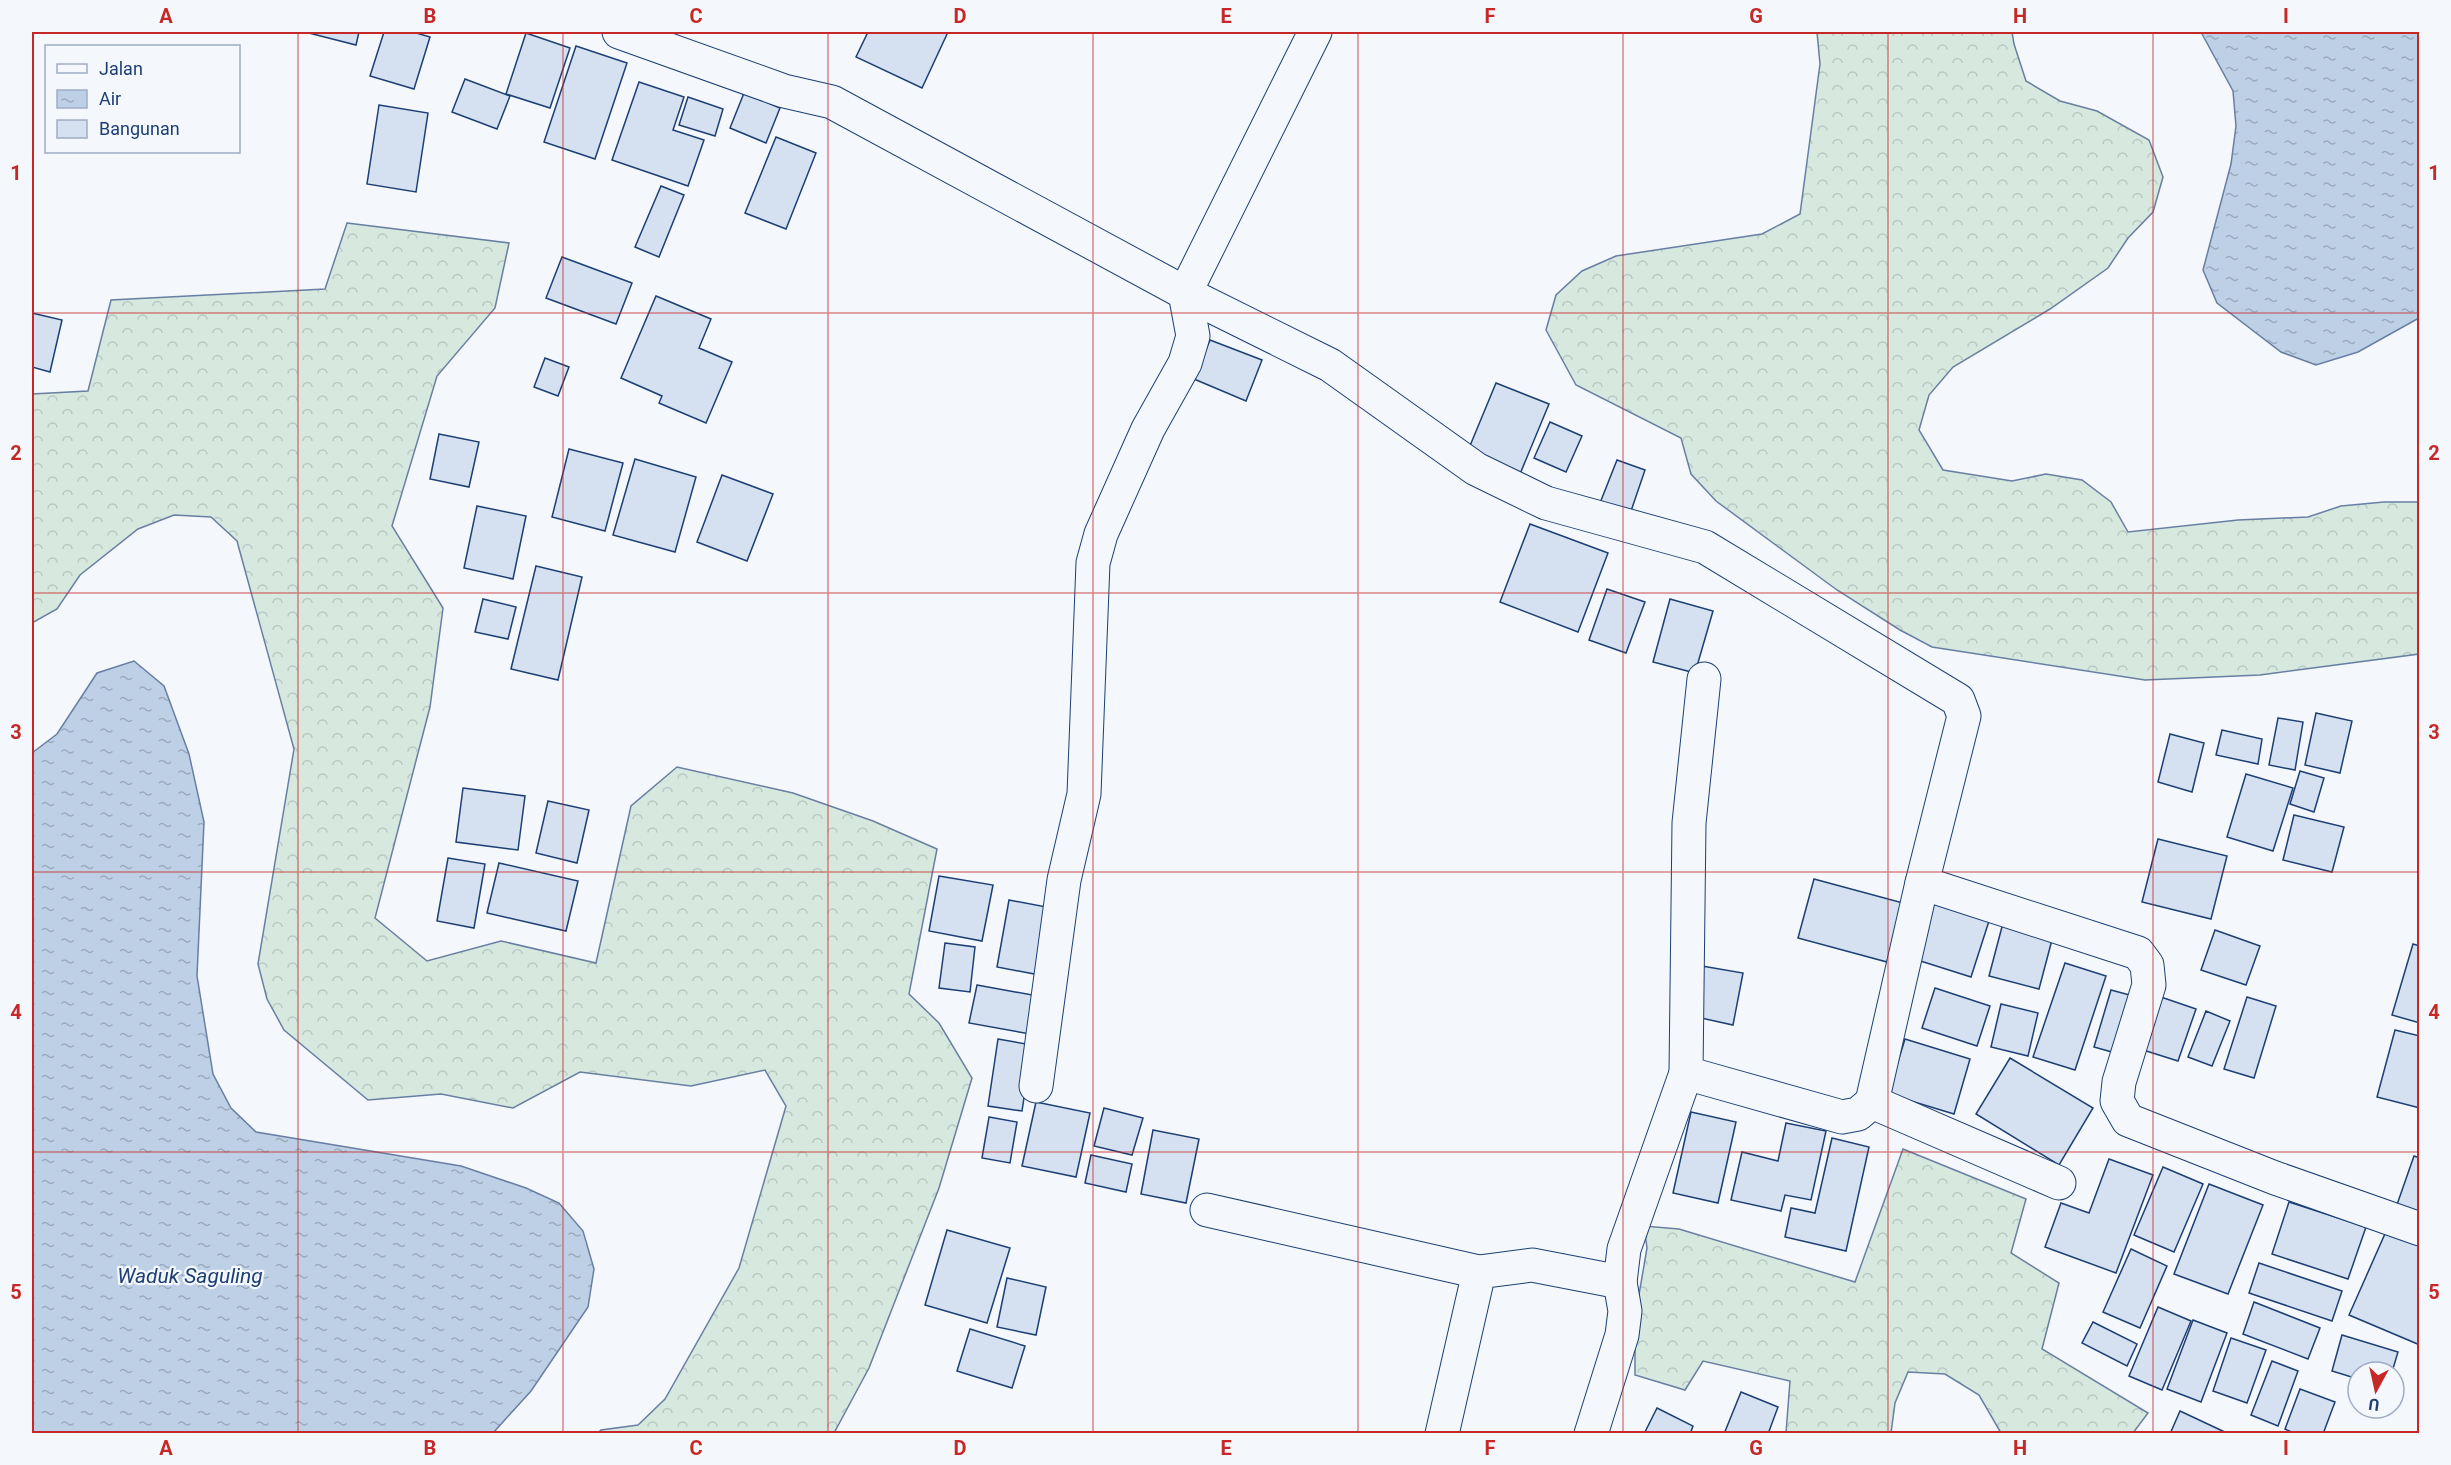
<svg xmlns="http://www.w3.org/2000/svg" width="2451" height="1465" viewBox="0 0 2451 1465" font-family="Roboto,sans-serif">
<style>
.forest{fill:url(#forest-crowns);stroke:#687fa3;stroke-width:1.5}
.water{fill:url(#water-ripples);stroke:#687fa3;stroke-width:1.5}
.building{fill:#d5e0f0;stroke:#1d3f73;stroke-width:1.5}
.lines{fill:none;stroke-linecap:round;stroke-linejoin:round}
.minor-casing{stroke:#1d3f73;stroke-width:35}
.minor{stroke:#f4f7fb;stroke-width:33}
.grid{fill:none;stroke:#c62828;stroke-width:1.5;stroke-opacity:0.55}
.labels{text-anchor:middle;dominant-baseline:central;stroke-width:4.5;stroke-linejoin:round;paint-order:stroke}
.water-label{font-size:21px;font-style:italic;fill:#1d3f73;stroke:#f4f7fb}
.neatline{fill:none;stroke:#c62828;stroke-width:2}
.grid-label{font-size:20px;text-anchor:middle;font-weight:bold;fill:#c62828}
</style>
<defs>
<pattern id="forest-crowns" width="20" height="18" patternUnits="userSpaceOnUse" patternTransform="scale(1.5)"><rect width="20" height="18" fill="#d7e8df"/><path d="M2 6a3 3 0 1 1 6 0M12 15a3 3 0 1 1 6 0" fill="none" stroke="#b8c8c3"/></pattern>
<pattern id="water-ripples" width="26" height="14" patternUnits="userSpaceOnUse" patternTransform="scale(1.5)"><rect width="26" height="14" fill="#bed0e5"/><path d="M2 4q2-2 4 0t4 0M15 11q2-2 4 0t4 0" fill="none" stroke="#9aaabe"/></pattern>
</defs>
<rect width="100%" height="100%" fill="#f4f7fb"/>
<g class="forest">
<polygon points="1817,32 2012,32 2014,44 2026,81 2060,101 2097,111 2149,140 2163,177 2153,212 2128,238 2108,268 2050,309 1953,367 1929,395 1919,430 1943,470 2012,481 2046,474 2082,480 2111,502 2128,532 2238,520 2308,517 2341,506 2384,502 2419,502 2419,654 2260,675 2145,680 1932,647 1900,630 1837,590 1716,501 1691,474 1681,438 1576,385 1546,330 1556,295 1582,271 1616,256 1762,234 1800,214 1820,64"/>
<polygon points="347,223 509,243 495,308 437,376 392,526 443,608 430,707 375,918 427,961 501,941 596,963 631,806 677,767 793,793 873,821 937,849 909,994 939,1023 972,1078 939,1188 869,1368 834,1433 598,1433 601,1430 638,1425 665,1399 739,1268 786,1106 765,1070 691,1086 580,1072 513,1108 441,1094 368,1100 284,1030 267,999 258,964 294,749 237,541 211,517 174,515 138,529 80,575 57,609 32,623 32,394 88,391 111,300 325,289"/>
<polygon points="1903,1149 2026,1199 2011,1253 2059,1283 2042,1349 2148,1413 2133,1433 2001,1433 1979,1395 1945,1374 1908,1372 1895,1403 1891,1433 1786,1433 1790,1381 1703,1361 1685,1390 1635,1375 1635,1318 1647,1248 1644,1226 1679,1229 1855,1282"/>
</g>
<g class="water">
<polygon points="2201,32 2419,32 2419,318 2358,352 2316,365 2281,352 2217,303 2203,270 2231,164 2236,126 2233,91"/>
<polygon points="134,661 164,686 189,754 204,822 197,976 213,1074 231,1108 256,1132 461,1166 526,1188 559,1203 583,1231 594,1269 588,1307 531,1391 493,1433 32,1433 32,753 57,734 97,673"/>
</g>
<g class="building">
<polygon points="305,32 359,32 356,45"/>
<polygon points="384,32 413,32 430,37 414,89 370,76"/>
<polygon points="868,32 948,32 922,88 856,57"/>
<polygon points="526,33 570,48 550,108 506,94"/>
<polygon points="576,46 627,63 595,159 544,142"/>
<polygon points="465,79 510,96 497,129 452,112"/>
<polygon points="639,82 684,97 673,130 704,140 688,186 612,160"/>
<polygon points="744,93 780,108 766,143 730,128"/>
<polygon points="688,97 723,109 715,136 679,125"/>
<polygon points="379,105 428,113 416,192 367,184"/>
<polygon points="776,137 816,153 786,229 745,213"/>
<polygon points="661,186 684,195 659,257 635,247"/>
<polygon points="562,257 632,283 616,324 546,298"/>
<polygon points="656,296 711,319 699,348 732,362 706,423 659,403 662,396 621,378"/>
<polygon points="32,313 62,320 50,372 32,367"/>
<polygon points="1210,340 1262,360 1246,401 1194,379"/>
<polygon points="545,358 569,367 558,396 534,387"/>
<polygon points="1496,383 1549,404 1520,474 1467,453"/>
<polygon points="1550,422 1582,436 1566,472 1534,458"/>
<polygon points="439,434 479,442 469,487 430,479"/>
<polygon points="569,449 623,463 605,531 552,517"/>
<polygon points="635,459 696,477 675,552 613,535"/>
<polygon points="1617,460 1645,470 1630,514 1600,503"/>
<polygon points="722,475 773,494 747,561 697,542"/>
<polygon points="477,506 526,516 513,579 464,568"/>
<polygon points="1530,524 1608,553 1578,632 1500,602"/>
<polygon points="536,566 582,577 558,680 511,669"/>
<polygon points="1607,589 1645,602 1626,653 1589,640"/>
<polygon points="483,599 516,607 508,639 475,632"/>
<polygon points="1670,599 1713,611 1695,673 1653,662"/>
<polygon points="2316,713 2352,721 2340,773 2305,765"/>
<polygon points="2278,718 2303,722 2295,770 2269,765"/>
<polygon points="2222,730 2262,739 2258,764 2216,755"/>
<polygon points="2170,734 2204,743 2192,792 2158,782"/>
<polygon points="2300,771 2324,778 2314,812 2290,804"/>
<polygon points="2246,774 2293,788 2273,851 2227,837"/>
<polygon points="463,788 525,796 518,850 456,842"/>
<polygon points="548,801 589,810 577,863 536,853"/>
<polygon points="2294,815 2344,827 2332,872 2283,860"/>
<polygon points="2158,839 2227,856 2211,919 2142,902"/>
<polygon points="448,858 485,864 474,928 437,921"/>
<polygon points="499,863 578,881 566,931 487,913"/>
<polygon points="939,876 993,885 982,941 929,931"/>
<polygon points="1814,879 1903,903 1887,962 1798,938"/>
<polygon points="1009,900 1057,909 1045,976 997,967"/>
<polygon points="1929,901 1989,921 1971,977 1911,958"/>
<polygon points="2003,923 2053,936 2039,989 1989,976"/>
<polygon points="2215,930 2260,946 2246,985 2201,970"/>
<polygon points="945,943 975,947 970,992 939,988"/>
<polygon points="2413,944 2420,946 2420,1023 2392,1015"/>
<polygon points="2065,963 2106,976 2075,1070 2033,1057"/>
<polygon points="1702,966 1743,973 1733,1025 1692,1016"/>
<polygon points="977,985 1038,996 1030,1034 969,1023"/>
<polygon points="1935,988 1990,1006 1977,1046 1922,1028"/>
<polygon points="2111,990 2137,997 2119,1054 2094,1047"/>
<polygon points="2158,996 2196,1009 2178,1061 2140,1049"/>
<polygon points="2247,997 2276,1006 2254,1078 2224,1069"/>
<polygon points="2001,1004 2038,1013 2028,1056 1991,1047"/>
<polygon points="2206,1011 2230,1021 2212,1066 2188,1057"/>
<polygon points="2395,1030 2420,1036 2420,1108 2377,1097"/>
<polygon points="998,1039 1032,1045 1022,1111 988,1106"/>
<polygon points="1905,1039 1970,1059 1954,1114 1888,1094"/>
<polygon points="2010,1058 2093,1108 2059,1165 1976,1114"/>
<polygon points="1036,1102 1090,1113 1076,1177 1022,1166"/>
<polygon points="1104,1108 1143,1118 1132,1155 1094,1146"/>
<polygon points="1691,1112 1736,1122 1718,1203 1673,1193"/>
<polygon points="989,1117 1017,1122 1010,1163 982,1158"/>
<polygon points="1786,1123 1826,1131 1811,1200 1785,1195 1781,1211 1731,1200 1742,1152 1778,1161"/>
<polygon points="1153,1130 1199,1139 1186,1203 1141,1194"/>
<polygon points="1832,1138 1869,1147 1846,1251 1785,1237 1791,1208 1815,1213"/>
<polygon points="1091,1155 1132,1164 1126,1192 1085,1183"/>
<polygon points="2414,1156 2420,1158 2420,1225 2393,1216"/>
<polygon points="2109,1159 2153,1175 2116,1273 2045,1247 2061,1203 2089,1213"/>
<polygon points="2163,1167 2203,1184 2174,1252 2134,1235"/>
<polygon points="2209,1184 2263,1205 2228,1294 2174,1274"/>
<polygon points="2289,1202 2366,1227 2348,1279 2272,1254"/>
<polygon points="2388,1227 2420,1240 2420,1345 2349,1315"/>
<polygon points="947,1230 1010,1248 987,1323 925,1305"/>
<polygon points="2131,1249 2167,1266 2140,1328 2103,1312"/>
<polygon points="2259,1263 2342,1291 2332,1321 2249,1293"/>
<polygon points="1007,1278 1046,1287 1036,1335 997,1327"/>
<polygon points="2254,1302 2320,1328 2308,1359 2243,1334"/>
<polygon points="2158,1307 2191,1321 2162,1390 2129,1376"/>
<polygon points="2193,1320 2227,1333 2201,1402 2167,1389"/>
<polygon points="2093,1322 2137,1344 2127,1366 2082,1343"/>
<polygon points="970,1329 1025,1346 1012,1388 957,1371"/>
<polygon points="2342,1335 2398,1352 2392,1372 2358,1372 2358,1379 2332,1371"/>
<polygon points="2231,1338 2266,1350 2247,1403 2213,1391"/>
<polygon points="2272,1361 2298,1371 2278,1426 2251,1415"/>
<polygon points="2300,1389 2335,1402 2323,1434 2296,1434 2285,1429"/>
<polygon points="1741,1392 1778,1407 1768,1434 1724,1434"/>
<polygon points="1657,1408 1693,1426 1690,1434 1644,1434"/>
<polygon points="2180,1411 2229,1434 2170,1434"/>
</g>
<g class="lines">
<defs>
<g id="minor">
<polyline points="619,32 784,91 832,102 1185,293 1330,365 1476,469 1546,503 1705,547 1958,700 1964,716 1922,883 2138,953 2147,965 2149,985 2119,1082 2117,1101 2128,1120 2275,1178 2420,1229"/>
<polyline points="1704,679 1689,823 1686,1073 1842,1117 1858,1114 1872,1102 1922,883"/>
<polyline points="1036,1086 1064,880 1084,794 1093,563 1101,534 1148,429 1185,363 1193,336 1185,293 1315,32"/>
<polyline points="1872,1102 2059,1183"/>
<polyline points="1207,1210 1479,1272"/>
<polyline points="1442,1434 1479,1272 1532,1265 1620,1282 1624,1249 1686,1073"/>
<polyline points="1591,1434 1622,1335 1625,1311 1620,1282"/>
</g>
</defs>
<use href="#minor" class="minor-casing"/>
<use href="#minor" class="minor"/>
</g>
<path class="grid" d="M298 32V1434M563 32V1434M828 32V1434M1093 32V1434M1358 32V1434M1623 32V1434M1888 32V1434M2153 32V1434M32 313H2420M32 593H2420M32 872H2420M32 1152H2420"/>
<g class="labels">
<g class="water-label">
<text x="190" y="1276">Waduk Saguling</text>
</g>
</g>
<rect width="2451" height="1465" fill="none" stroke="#f4f7fb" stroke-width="66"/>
<rect x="45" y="45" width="195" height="108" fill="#f4f7fb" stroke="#9eadc5" stroke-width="1.5"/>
<rect x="57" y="64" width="30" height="9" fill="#f4f7fb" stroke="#9eadc5" stroke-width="1.5"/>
<text x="99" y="75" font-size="18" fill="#1d3f73">Jalan</text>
<rect x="57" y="90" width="30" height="18" fill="url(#water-ripples)" stroke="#9eadc5" stroke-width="1.5"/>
<text x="99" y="105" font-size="18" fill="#1d3f73">Air</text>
<rect x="57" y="120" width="30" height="18" fill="#d5e0f0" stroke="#9eadc5" stroke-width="1.5"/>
<text x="99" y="135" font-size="18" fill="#1d3f73">Bangunan</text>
<g transform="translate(2376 1390) rotate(188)"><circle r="28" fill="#f4f7fb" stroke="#9eadc5" stroke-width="1.5"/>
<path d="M0-4.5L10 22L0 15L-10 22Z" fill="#c62828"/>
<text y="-9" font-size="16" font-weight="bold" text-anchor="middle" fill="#1d3f73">U</text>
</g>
<rect x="33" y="33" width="2385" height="1399" class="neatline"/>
<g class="grid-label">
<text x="166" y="23">A</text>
<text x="430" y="23">B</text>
<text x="696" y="23">C</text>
<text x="960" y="23">D</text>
<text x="1226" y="23">E</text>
<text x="1490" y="23">F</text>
<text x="1756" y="23">G</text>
<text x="2020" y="23">H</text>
<text x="2286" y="23">I</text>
<text x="16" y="180">1</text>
<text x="2434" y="180">1</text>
<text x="16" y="460">2</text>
<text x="2434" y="460">2</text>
<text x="16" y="739">3</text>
<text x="2434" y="739">3</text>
<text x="16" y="1019">4</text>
<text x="2434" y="1019">4</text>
<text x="16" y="1299">5</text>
<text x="2434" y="1299">5</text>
<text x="166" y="1455">A</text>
<text x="430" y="1455">B</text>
<text x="696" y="1455">C</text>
<text x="960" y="1455">D</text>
<text x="1226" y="1455">E</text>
<text x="1490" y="1455">F</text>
<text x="1756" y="1455">G</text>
<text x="2020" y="1455">H</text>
<text x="2286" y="1455">I</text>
</g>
</svg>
